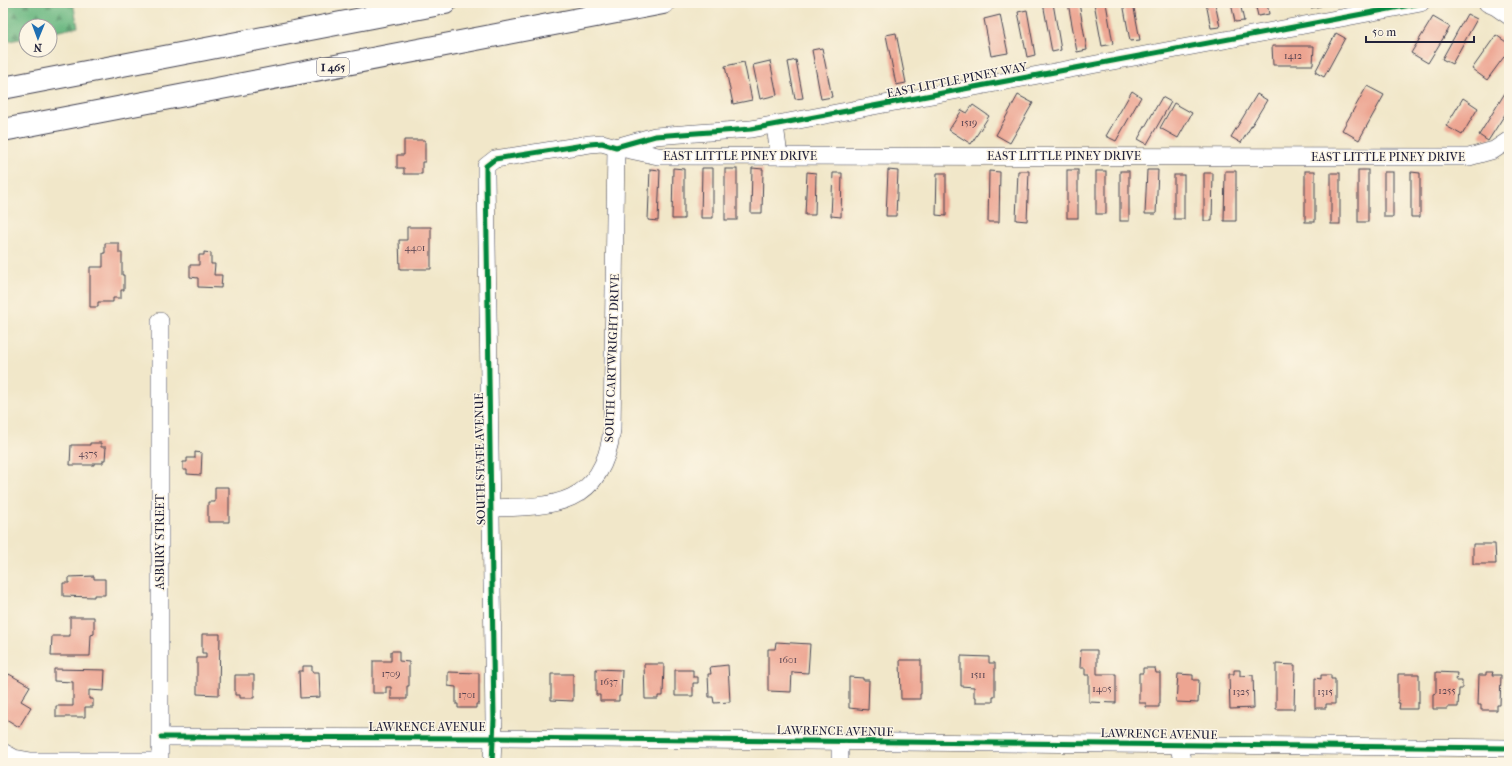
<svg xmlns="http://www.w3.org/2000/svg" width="1512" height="766" viewBox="0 0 1512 766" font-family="'IM FELL French Canon',serif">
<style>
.forest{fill:url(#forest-firs);stroke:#486e5f}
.building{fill:#eda491}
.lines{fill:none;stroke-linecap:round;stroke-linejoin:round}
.minor-casing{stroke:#414050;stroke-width:18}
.highway-casing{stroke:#414050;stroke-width:24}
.minor{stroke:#fff;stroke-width:17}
.highway{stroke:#fff;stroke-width:22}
.cycleway-casing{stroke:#fcf5e5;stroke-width:8}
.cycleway{stroke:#00873e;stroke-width:5}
.labels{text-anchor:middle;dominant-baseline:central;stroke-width:3;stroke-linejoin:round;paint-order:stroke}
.number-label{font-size:10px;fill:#554250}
.shield{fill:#fcf5e5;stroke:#63616e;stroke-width:1}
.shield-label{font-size:11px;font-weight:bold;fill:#22223b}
.street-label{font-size:12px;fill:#22223b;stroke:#fcf5e5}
</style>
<defs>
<pattern id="forest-firs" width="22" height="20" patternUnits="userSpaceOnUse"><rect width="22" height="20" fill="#6db983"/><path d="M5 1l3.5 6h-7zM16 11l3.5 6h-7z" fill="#59966c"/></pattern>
</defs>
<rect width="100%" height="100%" fill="#fcf5e5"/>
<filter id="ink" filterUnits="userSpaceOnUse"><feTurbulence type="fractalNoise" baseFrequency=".025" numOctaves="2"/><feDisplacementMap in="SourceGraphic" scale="8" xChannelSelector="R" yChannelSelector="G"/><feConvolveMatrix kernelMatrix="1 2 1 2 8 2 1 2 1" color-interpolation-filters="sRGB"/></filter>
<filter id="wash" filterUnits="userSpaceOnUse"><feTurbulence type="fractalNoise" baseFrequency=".012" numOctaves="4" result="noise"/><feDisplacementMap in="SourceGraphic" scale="16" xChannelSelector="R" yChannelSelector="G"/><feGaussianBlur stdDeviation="0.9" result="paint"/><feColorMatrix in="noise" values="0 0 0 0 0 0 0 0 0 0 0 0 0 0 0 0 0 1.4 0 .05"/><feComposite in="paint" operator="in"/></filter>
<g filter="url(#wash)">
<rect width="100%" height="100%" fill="#f1e7c9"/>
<polygon class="forest" points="3,3 73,3 78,27 50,33 50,26 26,26 26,38 3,42"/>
<g id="blocks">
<g class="building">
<polygon points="1043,3 1053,3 1061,50 1052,52"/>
<polygon points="1068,3 1079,3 1087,50 1077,52"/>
<polygon points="1094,3 1106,3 1113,44 1102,46"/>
<polygon points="1123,3 1133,3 1140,40 1130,41"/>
<polygon points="1206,3 1215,3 1220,27 1211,28"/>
<polygon points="1231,3 1240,3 1244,21 1235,22"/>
<polygon points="1255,3 1267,3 1269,14 1258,16"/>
<polygon points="1310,3 1320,3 1321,6 1311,8"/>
<polygon points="1027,10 1035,55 1027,57 1018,12"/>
<polygon points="1467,14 1477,19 1452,64 1442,59"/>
<polygon points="1000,15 1008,53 991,56 984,19"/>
<polygon points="1433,17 1450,27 1428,63 1411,53"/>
<polygon points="896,33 906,83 896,85 886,35"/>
<polygon points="1336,33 1345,38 1324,77 1315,72"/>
<polygon points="1496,35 1509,44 1509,50 1487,80 1472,69"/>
<polygon points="1272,46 1314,46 1313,65 1273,65"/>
<polygon points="822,48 832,97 821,99 812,50"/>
<polygon points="796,60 803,98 795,99 788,62"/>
<polygon points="770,61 777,95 760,99 753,65"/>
<polygon points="744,62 752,100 733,104 725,66"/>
<polygon points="1367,86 1384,95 1359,140 1342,130"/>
<polygon points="1132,91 1141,97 1116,141 1106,136"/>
<polygon points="1505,93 1509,96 1509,108 1488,141 1479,135"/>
<polygon points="1257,94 1267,100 1241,143 1231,137"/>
<polygon points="1018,95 1033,103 1010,143 996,135"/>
<polygon points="1162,97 1171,102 1147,144 1138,139"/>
<polygon points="1463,98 1478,108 1462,135 1446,126"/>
<polygon points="1174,103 1192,113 1178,138 1160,128"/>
<polygon points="973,105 989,116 971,144 949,130 962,110 967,113"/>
<polygon points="404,140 425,140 425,162 422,162 422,174 404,174 404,168 397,168 397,155 404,155"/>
<polygon points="673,168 684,169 684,219 672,219"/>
<polygon points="702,168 713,168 713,218 701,218"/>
<polygon points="752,168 763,169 762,213 751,213"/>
<polygon points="650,169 660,170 658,221 648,220"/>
<rect x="725" y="169" width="12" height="51"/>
<polygon points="888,170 898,171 896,216 886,216"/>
<rect x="1067" y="170" width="11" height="48"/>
<polygon points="1147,170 1158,170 1156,214 1145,214"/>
<rect x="1358" y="170" width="10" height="52"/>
<polygon points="989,171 1000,172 999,222 988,222"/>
<polygon points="1018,171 1029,171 1027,221 1016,220"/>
<rect x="1096" y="171" width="10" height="43"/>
<rect x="1120" y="171" width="9" height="50"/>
<polygon points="1225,171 1236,171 1236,221 1224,221"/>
<rect x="1305" y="171" width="10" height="51"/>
<polygon points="807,172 816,173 815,215 805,215"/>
<rect x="1384" y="172" width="9" height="45"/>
<polygon points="1411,172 1420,173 1420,217 1411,217"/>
<polygon points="833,173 842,173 841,217 831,216"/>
<polygon points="937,173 946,173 946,216 936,215"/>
<polygon points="1204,173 1213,173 1212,221 1204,221"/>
<rect x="1331" y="173" width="9" height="51"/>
<rect x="1174" y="175" width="10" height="44"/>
<polygon points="407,227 431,227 431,269 400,269 399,240 407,240"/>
<polygon points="105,243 119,243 119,253 122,253 122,275 124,275 124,290 121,290 121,298 113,298 113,302 98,302 98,307 90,307 90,267 103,267 103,253 105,253"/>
<polygon points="204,252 211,253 211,264 215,264 214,275 222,275 221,288 198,287 198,278 190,277 190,265 199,265 199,255 204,255"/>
<polygon points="90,443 101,443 101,447 106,447 105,460 103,460 103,463 94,463 94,465 70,465 71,445 90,445"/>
<polygon points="195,452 202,453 201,475 187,474 187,470 183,470 183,462 187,462 187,458 195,458"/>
<polygon points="215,487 229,487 229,522 208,522 208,502 215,502"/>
<polygon points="1473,544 1495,544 1496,564 1473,564"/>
<polygon points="94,576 94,579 105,579 105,595 94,595 94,597 63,596 63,583 69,583 69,577"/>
<polygon points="70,617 94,617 94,634 91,635 90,656 51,656 52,636 70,636"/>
<polygon points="202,634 220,634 219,695 197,694 197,658 206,658 206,653 202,653"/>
<polygon points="776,642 810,644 808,673 792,672 791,692 768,691 768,649 775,649"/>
<polygon points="1081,650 1097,650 1097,674 1116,674 1116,703 1089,702 1089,675 1085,675 1085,668 1080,668"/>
<polygon points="391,651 399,651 399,661 409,662 409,686 407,686 407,699 391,699 391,687 386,687 386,693 373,693 373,661 391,661"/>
<polygon points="961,656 989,657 989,663 995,663 995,697 993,697 993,702 976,702 976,697 974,697 974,687 961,686"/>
<polygon points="900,660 921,660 921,694 920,694 920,699 901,699"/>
<polygon points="644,664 664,664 663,696 658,696 658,699 645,699"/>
<polygon points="1276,664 1295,665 1294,709 1276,709"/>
<polygon points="728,665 730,702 714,703 713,697 709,697 708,674 711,674 710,667"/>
<polygon points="303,666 312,666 312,672 319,672 320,697 300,698 299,671 303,671"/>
<polygon points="1143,668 1155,668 1156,673 1160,673 1160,703 1159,703 1159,707 1146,707 1146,703 1139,703 1139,673 1143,673"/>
<polygon points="54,669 105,670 104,691 89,690 89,699 93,699 93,707 85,707 85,717 56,717 56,706 73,706 73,682 54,681"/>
<polygon points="596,669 622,670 621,696 619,696 619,701 600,701 600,695 596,695"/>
<polygon points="675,670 693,670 693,677 698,677 698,683 693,683 693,696 675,696"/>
<polygon points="1234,670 1240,670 1240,676 1253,675 1254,708 1230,709 1229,674 1234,674"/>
<polygon points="448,672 479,673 479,704 476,704 476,708 458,708 458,704 456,704 456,687 448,686"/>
<polygon points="1436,672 1457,673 1456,681 1462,681 1462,689 1459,689 1458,707 1448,707 1448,709 1433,709 1433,694 1436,693"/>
<polygon points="1486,672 1493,672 1492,675 1501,675 1500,705 1497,705 1497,710 1481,710 1481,705 1478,705 1479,675 1486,675"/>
<polygon points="9,674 30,686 21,701 31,707 19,727 3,717 3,684"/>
<polygon points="551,674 573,674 573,701 551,700"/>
<polygon points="1178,674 1193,675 1193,680 1199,680 1198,703 1176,702"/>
<polygon points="1398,674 1419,674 1419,703 1417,703 1417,709 1399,709 1400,703 1398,703"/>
<polygon points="235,675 254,675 254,698 240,698 240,695 235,695"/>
<polygon points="1321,675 1331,675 1331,679 1335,679 1335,704 1326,704 1326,708 1315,708 1315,678 1321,679"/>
<polygon points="849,677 863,678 863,680 869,680 868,710 849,708"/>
</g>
</g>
</g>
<g filter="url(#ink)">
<use href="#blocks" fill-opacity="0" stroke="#414050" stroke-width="1"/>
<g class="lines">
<defs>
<g id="minor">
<polyline points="1487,3 1496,7 1509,16"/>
<polyline points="775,125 779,156"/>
<polyline points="160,321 160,763"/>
<path d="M491 508C554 507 602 506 612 430L616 147 658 156 1469 157 1494 150 1509 140"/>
<polyline points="161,737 492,738 1509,748"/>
<polyline points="1178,745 1183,763"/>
<polyline points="3,752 14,758 31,761 160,761"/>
<polyline points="492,763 494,719 486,176 486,166 495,159 590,144 602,143 616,147 655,136 751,129 1421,3"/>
<polyline points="840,763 840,741"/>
</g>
<g id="highway">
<polyline points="3,88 445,3"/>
<polyline points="3,130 663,3"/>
</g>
</defs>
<use href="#minor" class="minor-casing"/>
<use href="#highway" class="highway-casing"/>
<use href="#minor" class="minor"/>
<use href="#highway" class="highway"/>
<defs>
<g id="cycleway">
<polyline points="161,737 492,738 1509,748"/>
<polyline points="492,763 494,719 486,176 486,166 495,159 590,144 602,143 616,147 655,136 751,129 1421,3"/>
</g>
</defs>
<use href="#cycleway" class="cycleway-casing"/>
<use href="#cycleway" class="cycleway"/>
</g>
</g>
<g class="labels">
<g class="number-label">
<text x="1293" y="56">1412</text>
<text x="969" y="123">1519</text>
<text x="415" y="248">4401</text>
<text x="88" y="454">4375</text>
<text x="788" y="660">1601</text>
<text x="391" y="674">1709</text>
<text x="978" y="675">1511</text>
<text x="609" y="682">1637</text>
<text x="1102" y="689">1405</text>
<text x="1447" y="691">1255</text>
<text x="1241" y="692">1325</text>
<text x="1325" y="692">1315</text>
<text x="467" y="695">1701</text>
</g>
<rect class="shield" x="317" y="58" width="32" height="18" rx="3"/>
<g class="shield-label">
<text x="333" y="67">I 465</text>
</g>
<g class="street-label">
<text transform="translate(957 80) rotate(-11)">EAST LITTLE PINEY WAY</text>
<text x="740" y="156">EAST LITTLE PINEY DRIVE</text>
<text x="1064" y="156">EAST LITTLE PINEY DRIVE</text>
<text x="1388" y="157">EAST LITTLE PINEY DRIVE</text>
<text transform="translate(612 358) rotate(-88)">SOUTH CARTWRIGHT DRIVE</text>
<text transform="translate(480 459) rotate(-91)">SOUTH STATE AVENUE</text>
<text transform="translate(160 542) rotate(-90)">ASBURY STREET</text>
<text x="427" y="727">LAWRENCE AVENUE</text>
<text transform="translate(835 731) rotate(1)">LAWRENCE AVENUE</text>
<text transform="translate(1159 734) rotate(1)">LAWRENCE AVENUE</text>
</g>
</g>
<rect width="1512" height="766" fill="none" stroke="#fcf5e5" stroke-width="16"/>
<g transform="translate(38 38) rotate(181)"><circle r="19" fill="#fcf5e5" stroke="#a5a1a1"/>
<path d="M0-3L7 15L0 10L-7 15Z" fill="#1f6fb2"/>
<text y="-6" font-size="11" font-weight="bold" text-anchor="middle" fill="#22223b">N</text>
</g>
<path d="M1366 36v6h108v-6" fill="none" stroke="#22223b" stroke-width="2"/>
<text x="1372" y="36" font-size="12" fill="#22223b" stroke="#fcf5e5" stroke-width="3" paint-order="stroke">50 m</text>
</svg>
